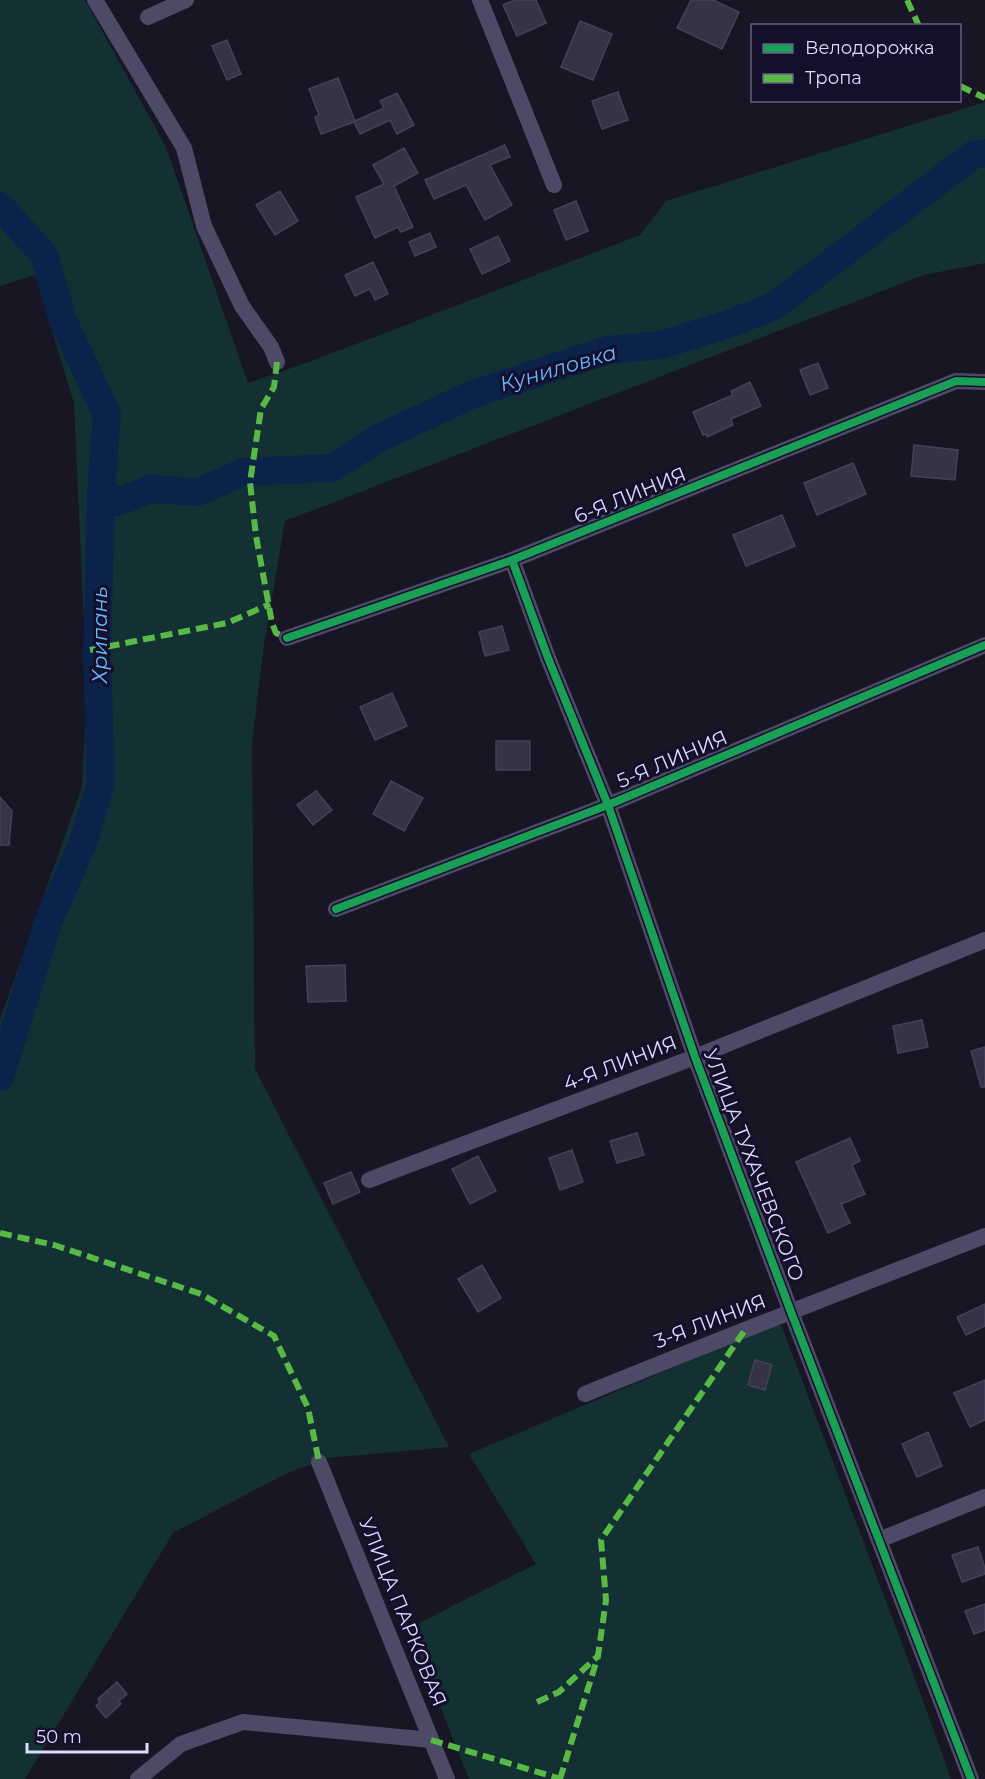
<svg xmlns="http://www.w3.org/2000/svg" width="985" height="1779" viewBox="0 0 985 1779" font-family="Montserrat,sans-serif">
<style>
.green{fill:#133132}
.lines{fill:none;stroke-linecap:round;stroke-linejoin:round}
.river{stroke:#0b224b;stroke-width:28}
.building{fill:#363346;stroke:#454058;stroke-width:1.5}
.minor{stroke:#4c4a66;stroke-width:16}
.quiet{stroke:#58b947;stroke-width:6;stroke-dasharray:12 6;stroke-linecap:butt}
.cycleway-casing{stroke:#140f2b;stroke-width:11}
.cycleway{stroke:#1a9f57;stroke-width:8}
.labels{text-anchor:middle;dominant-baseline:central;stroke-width:6;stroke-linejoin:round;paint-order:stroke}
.street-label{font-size:20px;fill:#ddd9ff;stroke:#140f2b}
.water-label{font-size:21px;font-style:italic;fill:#67b7ff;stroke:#140f2b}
</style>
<rect width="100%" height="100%" fill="#181525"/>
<g class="green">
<polygon points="0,0 85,0 166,147 248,383 317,359 640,235 666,201 985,102 985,263 924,275 285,521 264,645 252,744 255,1069 449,1447 327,1458 285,1474 173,1533 25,1779 0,1779 0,1020 82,787 87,691 74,403 35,275 0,286"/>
<polygon points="780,1322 909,1662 951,1779 469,1779 409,1628 536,1564 469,1454"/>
</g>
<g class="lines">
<g class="river">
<polyline points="0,206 44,255 63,321 107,414 101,494 97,656 101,782 83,843 48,922 0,1077"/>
<polyline points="101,494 118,502 150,489 198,492 244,472 332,468 377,439 473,394 608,350 661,345 728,324 774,306 973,155 985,153"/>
</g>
</g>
<g class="building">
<polygon points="515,0 536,0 546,23 517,36 503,5"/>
<polygon points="691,0 713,0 739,12 722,49 677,28"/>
<polygon points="580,21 612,34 593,80 561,67"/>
<polygon points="227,40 241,74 227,80 212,46"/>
<polygon points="338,78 355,121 384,108 380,101 397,93 414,125 397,134 390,120 360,134 354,122 321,134 315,117 319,115 309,89"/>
<polygon points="618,92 628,120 602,129 592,101"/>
<polygon points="505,145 510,157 490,165 512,205 485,220 466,185 434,199 425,180"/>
<polygon points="404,148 418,173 394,186 413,227 401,232 398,227 375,238 356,197 384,184 373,165"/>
<polygon points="280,191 298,221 275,235 256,205"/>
<polygon points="576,201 588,231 566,240 554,210"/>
<polygon points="430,233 436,247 415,256 409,242"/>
<polygon points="498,236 510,261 482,274 470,249"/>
<polygon points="373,262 388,294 375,300 370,289 355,296 345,275"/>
<polygon points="818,363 828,388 810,395 800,370"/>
<polygon points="750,382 761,406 731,419 733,425 707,437 706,434 703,435 693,412 733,395 731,391"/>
<polygon points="914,445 958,450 955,480 911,476"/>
<polygon points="853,463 866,494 817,515 804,483"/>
<polygon points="782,515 795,546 746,566 733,535"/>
<polygon points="502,626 509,650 485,656 479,632"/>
<polygon points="392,693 407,726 375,740 360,707"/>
<rect x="496" y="741" width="34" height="29"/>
<polygon points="391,781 423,798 404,831 373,814"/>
<polygon points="316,791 332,810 313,825 297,805"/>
<polygon points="0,797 12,811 9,845 0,845"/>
<polygon points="345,965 346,1001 308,1002 306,966"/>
<polygon points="922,1020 928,1047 898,1053 893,1026"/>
<polygon points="985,1047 985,1087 981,1087 971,1051"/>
<polygon points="637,1133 644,1155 617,1163 610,1141"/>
<polygon points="850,1138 860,1161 852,1165 865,1194 841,1204 850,1223 828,1233 796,1162"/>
<polygon points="572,1150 583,1182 560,1190 549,1158"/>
<polygon points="478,1156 496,1191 470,1204 452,1169"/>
<polygon points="351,1172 360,1192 333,1204 324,1183"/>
<polygon points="482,1265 501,1298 478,1312 458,1279"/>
<polygon points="985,1304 985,1326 966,1335 957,1317"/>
<polygon points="755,1360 772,1365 765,1390 748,1385"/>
<polygon points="985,1380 985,1420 970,1427 954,1393"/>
<polygon points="928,1432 942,1466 917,1477 902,1444"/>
<polygon points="978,1547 985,1568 985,1574 962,1582 952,1555"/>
<polygon points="985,1604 985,1630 974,1634 965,1611"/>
<polygon points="117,1682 127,1694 119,1701 121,1704 106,1718 96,1706 100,1702 98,1699"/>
</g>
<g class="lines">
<g class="minor">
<polyline points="95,0 184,148 204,226 242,306 271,347 277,362"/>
<polyline points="480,0 554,185"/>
<polyline points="148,17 186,0"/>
<polyline points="512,560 548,658 608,805 695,1057 791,1312 971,1779"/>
<polyline points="287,638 512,560 956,381 985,382"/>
<polyline points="336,909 608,805 985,645"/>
<polyline points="369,1180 695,1057 985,940"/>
<path d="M585 1394C718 1340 851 1288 985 1236"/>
<polyline points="319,1462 447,1779"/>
<polyline points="879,1540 985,1497"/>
<polyline points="138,1779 181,1744 243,1722 431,1740"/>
</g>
<g class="quiet">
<polyline points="907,0 919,26"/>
<polyline points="960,86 985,98"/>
<polyline points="277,362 274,387 261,409 250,482 256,536 272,623 276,633 287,638"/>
<polyline points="90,650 227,623 270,604"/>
<polyline points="0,1233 54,1245 201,1294 274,1336 308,1408 319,1462"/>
<polyline points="537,1702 559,1692 598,1656"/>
<polyline points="431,1740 561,1779"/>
<polyline points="560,1779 598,1656 606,1600 601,1540 747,1327"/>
</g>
<defs>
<g id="cycleway">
<polyline points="512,560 548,658 608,805 695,1057 791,1312 971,1779"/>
<polyline points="287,638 512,560 956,381 985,382"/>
<polyline points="336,909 608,805 985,645"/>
</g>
</defs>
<use href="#cycleway" class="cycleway-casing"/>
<use href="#cycleway" class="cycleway"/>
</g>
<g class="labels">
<g class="street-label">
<text transform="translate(630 495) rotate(-22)">6-Я ЛИНИЯ</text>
<text transform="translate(672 759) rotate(-23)">5-Я ЛИНИЯ</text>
<text transform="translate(620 1063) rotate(-21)">4-Я ЛИНИЯ</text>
<text transform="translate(754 1165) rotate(69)">УЛИЦА ТУХАЧЕВСКОГО</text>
<text transform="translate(710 1321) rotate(-21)">3-Я ЛИНИЯ</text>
<text transform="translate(403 1612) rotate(68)">УЛИЦА ПАРКОВАЯ</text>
</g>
<g class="water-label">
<text transform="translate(558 368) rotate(-16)">Куниловка</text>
<text transform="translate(99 635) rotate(-90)">Хрипань</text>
</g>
</g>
<rect x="751" y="24" width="210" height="78" fill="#140f2b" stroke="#646080" stroke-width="1.5"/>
<rect x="763" y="44" width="30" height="9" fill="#1a9f57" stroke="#646080" stroke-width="1.5"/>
<text x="805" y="54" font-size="18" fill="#ddd9ff">Велодорожка</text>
<rect x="763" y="74" width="30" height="9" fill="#58b947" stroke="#646080" stroke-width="1.5"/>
<text x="805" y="84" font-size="18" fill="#ddd9ff">Тропа</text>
<path d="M27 1743v9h120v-9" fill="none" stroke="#ddd9ff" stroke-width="3"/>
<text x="36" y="1743" font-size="18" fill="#ddd9ff" stroke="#140f2b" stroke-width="4.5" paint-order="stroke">50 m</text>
</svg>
